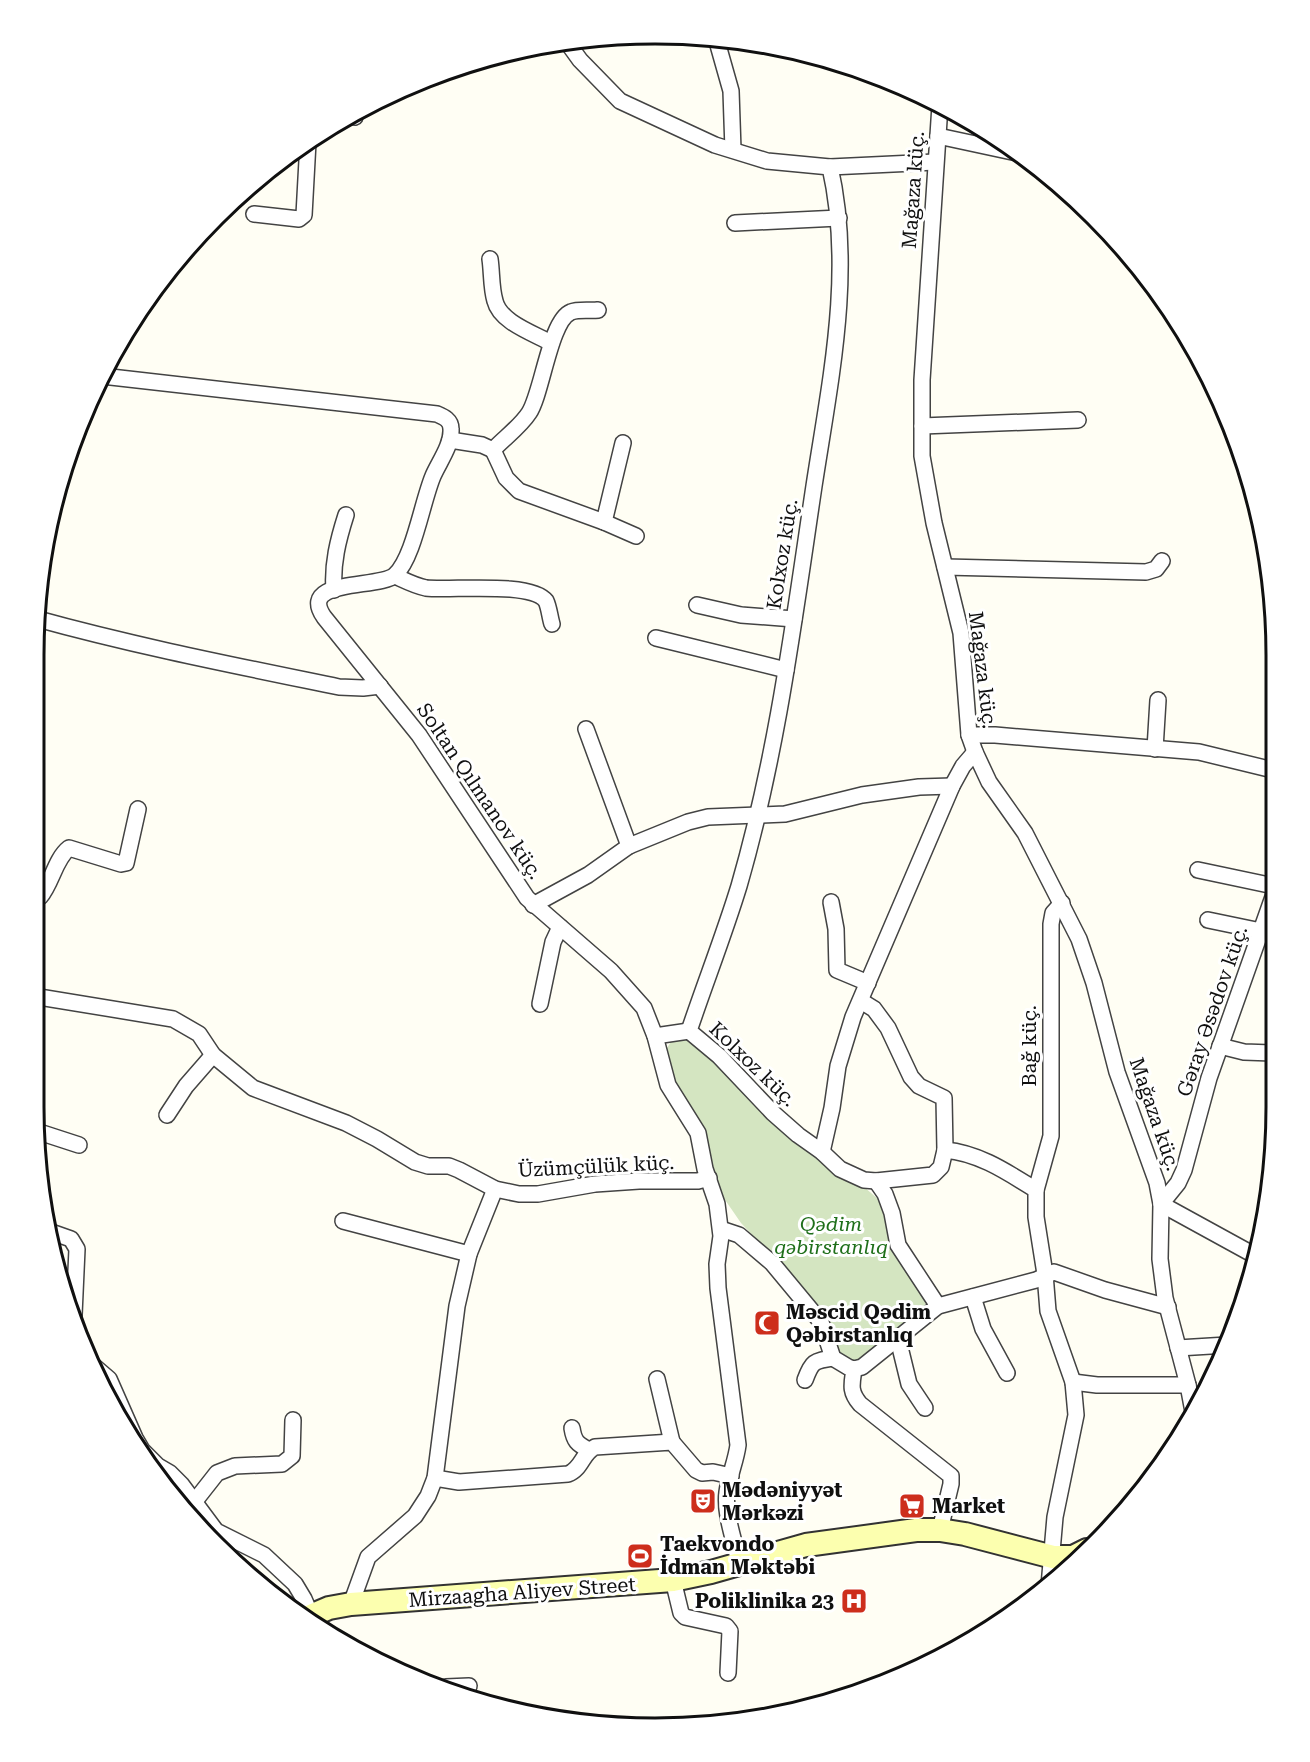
<svg xmlns="http://www.w3.org/2000/svg" width="1310" height="1762" viewBox="0 0 1310 1762" font-family="'Roboto Serif',serif">
<style>
.cemetery{fill:#d4e5c1}
.lines{fill:none;stroke-linecap:round;stroke-linejoin:round}
.street-casing{stroke:#434343;stroke-width:18}
.secondary-casing{stroke:#323232;stroke-width:26}
.street{stroke:#fff;stroke-width:15}
.secondary{stroke:#fcffaf;stroke-width:22}
.labels{text-anchor:middle;dominant-baseline:central;stroke-width:6;stroke-linejoin:round;paint-order:stroke}
.street-label{font-size:20px;fill:#101010;stroke:#fff}
.park-label{font-size:20px;font-style:italic;fill:#1f6f1a;stroke:#fff}
.poi-label{font-size:20px;font-weight:bold;fill:#101010;stroke:#fff;text-anchor:start}
.rim{fill:none;stroke:#101010;stroke-width:3}
</style>
<rect width="100%" height="100%" fill="#fffef4"/>
<path class="cemetery" d="M685 1038 702 1047 878 1199 927 1300 923 1310 867 1356C854 1363 850 1361 837 1353L832 1326 828 1316 741 1223 721 1194 710 1167 700 1121 671 1083 664 1053 672 1040Z"/>
<g class="lines">
<defs>
<g id="street">
<polyline points="716,38 731,91 733,150"/>
<path d="M567 42 580 60 620 101 715 145 767 161 830 167C854 272 830 381 814 486 794 620 777 755 739 886 724 935 705 983 689 1031L719 1056 773 1113 798 1135 822 1152 840 1169 864 1180 876 1181 933 1175 941 1167 945 1150C979 1153 1007 1172 1036 1190V1217L1045 1274 1048 1311 1073 1382 1076 1415 1055 1517 1049 1586"/>
<polyline points="940,105 922,380 922,456 934,523 961,633 969,735 975,752 989,782 1025,833 1079,939 1094,983 1117,1072 1157,1183 1161,1204 1160,1259 1165,1298 1188,1385 1194,1417"/>
<polyline points="354,113 355,117"/>
<polyline points="938,136 1017,153"/>
<polyline points="830,167 935,162"/>
<polyline points="254,214 299,219 304,215 308,142"/>
<polyline points="735,223 839,218"/>
<path d="M490 259C492 272 491 288 495 301 500 322 533 333 551 343"/>
<path d="M102 376 437 414C444 417 451 420 451 429 452 445 439 462 433 476 422 502 414 557 395 575 380 589 297 578 324 617L419 735 527 898 611 971 644 1008 655 1036 668 1085 698 1133 705 1169 717 1204 721 1236 717 1264 718 1288 738 1445C736 1461 729 1476 727 1492 724 1515 735 1541 739 1563"/>
<polyline points="922,426 1078,420"/>
<path d="M450 440 482 445 493 450C504 438 520 427 529 413 542 394 550 320 571 312 578 309 591 311 598 310"/>
<polyline points="493,450 506,478 519,491 604,522 636,536"/>
<polyline points="604,522 623,443"/>
<polyline points="945,567 1146,572 1156,569 1162,561"/>
<path d="M395 576C404 580 415 586 426 588 449 591 531 581 546 601 549 607 550 618 552 624"/>
<path d="M334 590C332 564 338 540 346 515"/>
<polyline points="697,605 741,615 794,619"/>
<path d="M34 618C135 646 237 666 339 687L363 688 380 686"/>
<polyline points="656,638 786,670"/>
<polyline points="586,729 629,846"/>
<polyline points="969,735 995,735 1199,752 1273,770"/>
<polyline points="1155,749 1158,700"/>
<polyline points="1198,870 1274,886"/>
<path d="M34 896 40 897C52 883 55 859 69 848L121 864 126 863 138 809"/>
<polyline points="831,902 836,929 837,970 868,983"/>
<polyline points="533,905 588,875 629,846 688,822 708,817 785,814 862,795 919,787 952,786"/>
<polyline points="1208,920 1261,931"/>
<polyline points="33,996 173,1019 199,1034 213,1055 253,1088 346,1123 377,1139 415,1162 428,1166 449,1166 459,1170 495,1189 519,1194 538,1194 595,1184 639,1181 698,1181 709,1178"/>
<polyline points="861,1001 874,1009 888,1028 911,1077 919,1086 944,1098 945,1150"/>
<polyline points="540,1004 553,942 560,927"/>
<polyline points="655,1036 689,1031"/>
<polyline points="1220,1046 1244,1052 1275,1053"/>
<polyline points="167,1115 186,1086 213,1055"/>
<polyline points="36,1131 79,1145"/>
<polyline points="822,1152 832,1108 838,1066 853,1017 952,786 963,766 975,752"/>
<polyline points="876,1181 885,1194 892,1213 898,1245 938,1306"/>
<polyline points="1036,1190 1051,1136 1051,924 1053,913 1062,903"/>
<polyline points="1161,1204 1178,1183 1184,1170 1209,1078 1274,894"/>
<polyline points="1161,1204 1254,1255"/>
<polyline points="343,1221 469,1254"/>
<polyline points="721,1229 739,1235 772,1263 821,1322 833,1358 848,1367 854,1369 862,1367 938,1306 1036,1280 1054,1272 1105,1290 1168,1307"/>
<polyline points="54,1233 71,1239 77,1249 74,1315"/>
<polyline points="973,1297 983,1329 1007,1373"/>
<polyline points="898,1339 909,1384 925,1408"/>
<polyline points="1178,1348 1227,1345"/>
<polyline points="95,1367 109,1379 135,1438 142,1450 158,1466 170,1473 181,1484 216,1531 264,1555 295,1584 304,1599 313,1620"/>
<path d="M854 1369C852 1384 849 1391 860 1404L951 1476V1484L940 1530"/>
<polyline points="657,1379 672,1442"/>
<path d="M805 1380C812 1361 814 1361 833 1358"/>
<polyline points="1073,1382 1097,1385 1188,1385"/>
<path d="M572 1428C574 1441 577 1444 589 1450"/>
<path d="M435 1478 459 1482 568 1474C582 1469 582 1453 595 1447L672 1442 696 1470 702 1473 713 1472 731 1476"/>
<polyline points="195,1501 217,1473 235,1466 282,1464 292,1456 293,1420"/>
<polyline points="673,1580 681,1613 685,1617 726,1626 730,1631 728,1673"/>
<polyline points="351,1604 368,1557 415,1516 428,1496 435,1478 457,1306 469,1254 495,1189"/>
<polyline points="446,1687 469,1686"/>
</g>
<polyline id="secondary" points="308,1617 329,1608 351,1604 673,1580 711,1572 806,1545 916,1530 940,1530 965,1534 1053,1557 1073,1557 1087,1550"/>
</defs>
<use href="#street" class="street-casing"/>
<use href="#secondary" class="secondary-casing"/>
<use href="#street" class="street"/>
<use href="#secondary" class="secondary"/>
</g>
<defs>
<symbol id="mosque-square" viewBox="-11 -11 22 22"><rect x="-9" y="-9" width="18" height="18" rx="4" fill="#cd2e1c" stroke="#fff"/><path d="M3.5-4.9A6 6 0 1 0 3.5 4.9A5 5 0 1 1 3.5-4.9Z" fill="#fff"/></symbol>
<symbol id="theatre-square" viewBox="-11 -11 22 22"><rect x="-9" y="-9" width="18" height="18" rx="4" fill="#cd2e1c" stroke="#fff"/><path d="M-5-5.5Q0-4 5-5.5V0Q5 5 0 6Q-5 5-5 0ZM-3.3-2.5H-1v1.5H-3.3ZM1-2.5H3.3v1.5H1ZM-2.8 1Q0 5.5 2.8 1Z" fill="#fff"/></symbol>
<symbol id="supermarket-square" viewBox="-11 -11 22 22"><rect x="-9" y="-9" width="18" height="18" rx="4" fill="#cd2e1c" stroke="#fff"/><path d="M-6-5.5h2.5l.6 2H6L4.5 2H-2.5L-4.4-4H-6ZM-1.5 3.2a1.3 1.3 0 1 0 .1 0ZM3 3.2a1.3 1.3 0 1 0 .1 0Z" fill="#fff"/></symbol>
<symbol id="stadium-square" viewBox="-11 -11 22 22"><rect x="-9" y="-9" width="18" height="18" rx="4" fill="#cd2e1c" stroke="#fff"/><path d="M0-5a6.5 5 0 1 0 0 10a6.5 5 0 1 0 0-10ZM-3.5-1.8h7v3.6h-7Z" fill="#fff"/></symbol>
<symbol id="hospital-square" viewBox="-11 -11 22 22"><rect x="-9" y="-9" width="18" height="18" rx="4" fill="#cd2e1c" stroke="#fff"/><path d="M-5-5h3v3.5h4V-5h3V5h-3V1.5h-4V5h-3Z" fill="#fff"/></symbol>
</defs>
<g fill-rule="evenodd">
<use href="#mosque-square" x="752" y="1308" width="30" height="30"/>
<use href="#theatre-square" x="688" y="1486" width="30" height="30"/>
<use href="#supermarket-square" x="897" y="1491" width="30" height="30"/>
<use href="#stadium-square" x="625" y="1541" width="30" height="30"/>
<use href="#hospital-square" x="839" y="1586" width="30" height="30"/>
</g>
<g class="labels">
<g class="street-label">
<text transform="translate(913 190) rotate(-86)">Mağaza küç.</text>
<text transform="translate(782 554) rotate(-81)">Kolxoz küç.</text>
<text transform="translate(983 670) rotate(83)">Mağaza küç.</text>
<text transform="translate(480 791) rotate(56)">Soltan Qılmanov küç.</text>
<text transform="translate(1212 1011) rotate(-71)">Gəray Əsədov küç.</text>
<text transform="translate(1029 1046) rotate(-90)">Bağ küç.</text>
<text transform="translate(753 1064) rotate(44)">Kolxoz küç.</text>
<text transform="translate(1155 1114) rotate(71)">Mağaza küç.</text>
<text transform="translate(596 1166) rotate(-3)">Üzümçülük küç.</text>
<text transform="translate(522 1592) rotate(-4)">Mirzaagha Aliyev Street</text>
</g>
<g class="park-label">
<text x="831" y="1224">Qədim<tspan x="831" dy="23">qəbirstanlıq</tspan></text>
</g>
<g class="poi-label">
<text x="786" y="1312">Məscid Qədim<tspan x="786" dy="23">Qəbirstanlıq</tspan></text>
<text x="722" y="1490">Mədəniyyət<tspan x="722" dy="23">Mərkəzi</tspan></text>
<text x="932" y="1506">Market</text>
<text x="660" y="1544">Taekvondo<tspan x="660" dy="23">İdman Məktəbi</tspan></text>
<text x="834" y="1601" text-anchor="end">Poliklinika 23</text>
</g>
</g>
<path d="M0 0H1310V1762H0ZM655 44H655A611 611 0 0 1 1266 655V1107A611 611 0 0 1 655 1718H655A611 611 0 0 1 44 1107V655A611 611 0 0 1 655 44Z" fill="#fff" fill-rule="evenodd"/>
<path class="rim" d="M655 44H655A611 611 0 0 1 1266 655V1107A611 611 0 0 1 655 1718H655A611 611 0 0 1 44 1107V655A611 611 0 0 1 655 44Z"/>
</svg>
